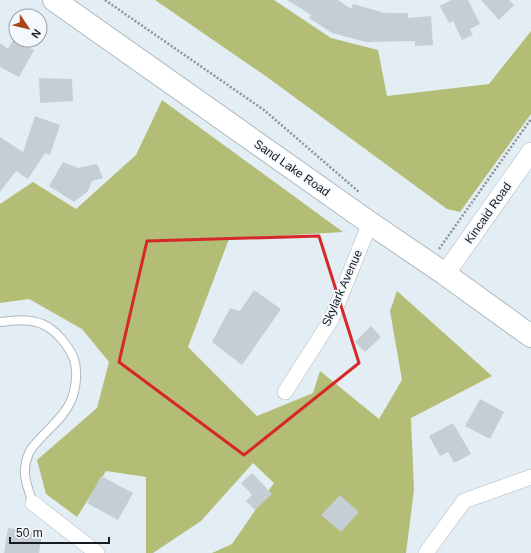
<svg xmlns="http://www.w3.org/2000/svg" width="531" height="553" viewBox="0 0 531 553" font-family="Helvetica,sans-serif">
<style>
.forest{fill:#b4bd76}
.building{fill:#c5ced5}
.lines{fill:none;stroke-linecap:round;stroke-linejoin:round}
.service-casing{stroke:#b0b9c0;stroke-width:10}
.minor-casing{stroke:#b0b9c0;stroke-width:16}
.tertiary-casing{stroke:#b0b9c0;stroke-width:20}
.secondary-casing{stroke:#b0b9c0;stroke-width:24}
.path{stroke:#8c9398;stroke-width:2.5;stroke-dasharray:2 2;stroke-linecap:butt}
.service{stroke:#fff;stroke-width:8}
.minor{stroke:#fff;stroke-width:15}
.tertiary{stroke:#fff;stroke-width:19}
.secondary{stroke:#fff;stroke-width:22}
.marked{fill:none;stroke:#d62828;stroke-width:3;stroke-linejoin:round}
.labels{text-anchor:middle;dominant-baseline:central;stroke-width:3.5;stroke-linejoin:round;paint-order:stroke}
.street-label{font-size:12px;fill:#181b1e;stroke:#f4f9fe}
</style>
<rect width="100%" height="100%" fill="#e3edf4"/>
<g class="forest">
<polygon points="155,0 274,0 331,38 378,50 387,96 489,84 531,31 531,114 460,212 447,209 267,77"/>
<polygon points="162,100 343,232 229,239 188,347 257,416 313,393 320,371 379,419 402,380 390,311 397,291 492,376 411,418 414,490 406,553 212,553 232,544 274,483 253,463 201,521 153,553 146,553 146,477 106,471 77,517 46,494 37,460 97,408 109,362 82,329 29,299 0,303 0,204 33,182 76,209 136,155"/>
</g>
<g class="building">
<polygon points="287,0 338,0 351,9 353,4 385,13 408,13 408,18 431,16 433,45 415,46 415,41 366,42 332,33 309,18 311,15"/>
<polygon points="451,0 468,0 480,24 470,29 473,35 462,40 453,21 449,23 440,6"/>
<polygon points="481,0 509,0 514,5 499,20"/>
<polygon points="14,39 34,50 19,77 0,67 0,43 8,49"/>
<polygon points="39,78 72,79 73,101 40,103"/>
<polygon points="35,116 60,125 50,155 45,153 28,179 16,171 0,192 0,137 23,152"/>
<polygon points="63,162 78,168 97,164 103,178 92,181 88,191 74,202 49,186"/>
<polygon points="254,290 281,309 242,365 212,342 230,308 240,311"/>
<polygon points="371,326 381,337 365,352 355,342"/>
<polygon points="480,399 504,412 490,439 465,426"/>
<polygon points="453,423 471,454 454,463 448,452 440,456 429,436"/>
<polygon points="252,473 272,494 255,510 246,501 252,495 241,483"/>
<polygon points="101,476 133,493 118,520 87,503"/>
<polygon points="340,495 359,512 341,532 321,515"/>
<polygon points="8,528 42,534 39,553 4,553"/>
</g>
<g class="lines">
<defs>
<path id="service" d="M0 322C14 321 29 318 42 324 55 329 69 346 74 359 78 372 76 389 71 401 64 417 49 428 38 441 35 444 31 448 29 453 21 471 26 484 33 503"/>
<g id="minor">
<polyline points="285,392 331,320 370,223"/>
<polyline points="33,503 97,553"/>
<polyline points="426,553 464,501 531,477"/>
</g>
<polyline id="tertiary" points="445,274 531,152"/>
<polyline id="secondary" points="54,0 370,223 445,274 531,336"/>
</defs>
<use href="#service" class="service-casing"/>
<use href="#minor" class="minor-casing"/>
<use href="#tertiary" class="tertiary-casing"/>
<use href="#secondary" class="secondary-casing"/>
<g class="path">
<polyline points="105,0 264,110 359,192"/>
<polyline points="439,249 531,119"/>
</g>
<use href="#service" class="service"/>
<use href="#minor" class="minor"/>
<use href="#tertiary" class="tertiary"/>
<use href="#secondary" class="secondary"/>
</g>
<path class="marked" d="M319 236 359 363 244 455 119 362 147 241Z"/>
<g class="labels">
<g class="street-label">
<text transform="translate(292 168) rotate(35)">Sand Lake Road</text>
<text transform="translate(488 213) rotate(-55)">Kincaid Road</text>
<text transform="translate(342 288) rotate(-66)">Skylark Avenue</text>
</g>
</g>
<g transform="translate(28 28) rotate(125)"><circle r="19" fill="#f4f9fe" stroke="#9ca0a4"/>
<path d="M0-3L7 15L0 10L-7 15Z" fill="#ab4618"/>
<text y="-6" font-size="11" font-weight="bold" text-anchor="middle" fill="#181b1e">N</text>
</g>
<path d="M10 537v6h99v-6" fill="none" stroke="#181b1e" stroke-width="2"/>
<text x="16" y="537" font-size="12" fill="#181b1e" stroke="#f4f9fe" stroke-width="3" paint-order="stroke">50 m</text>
</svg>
